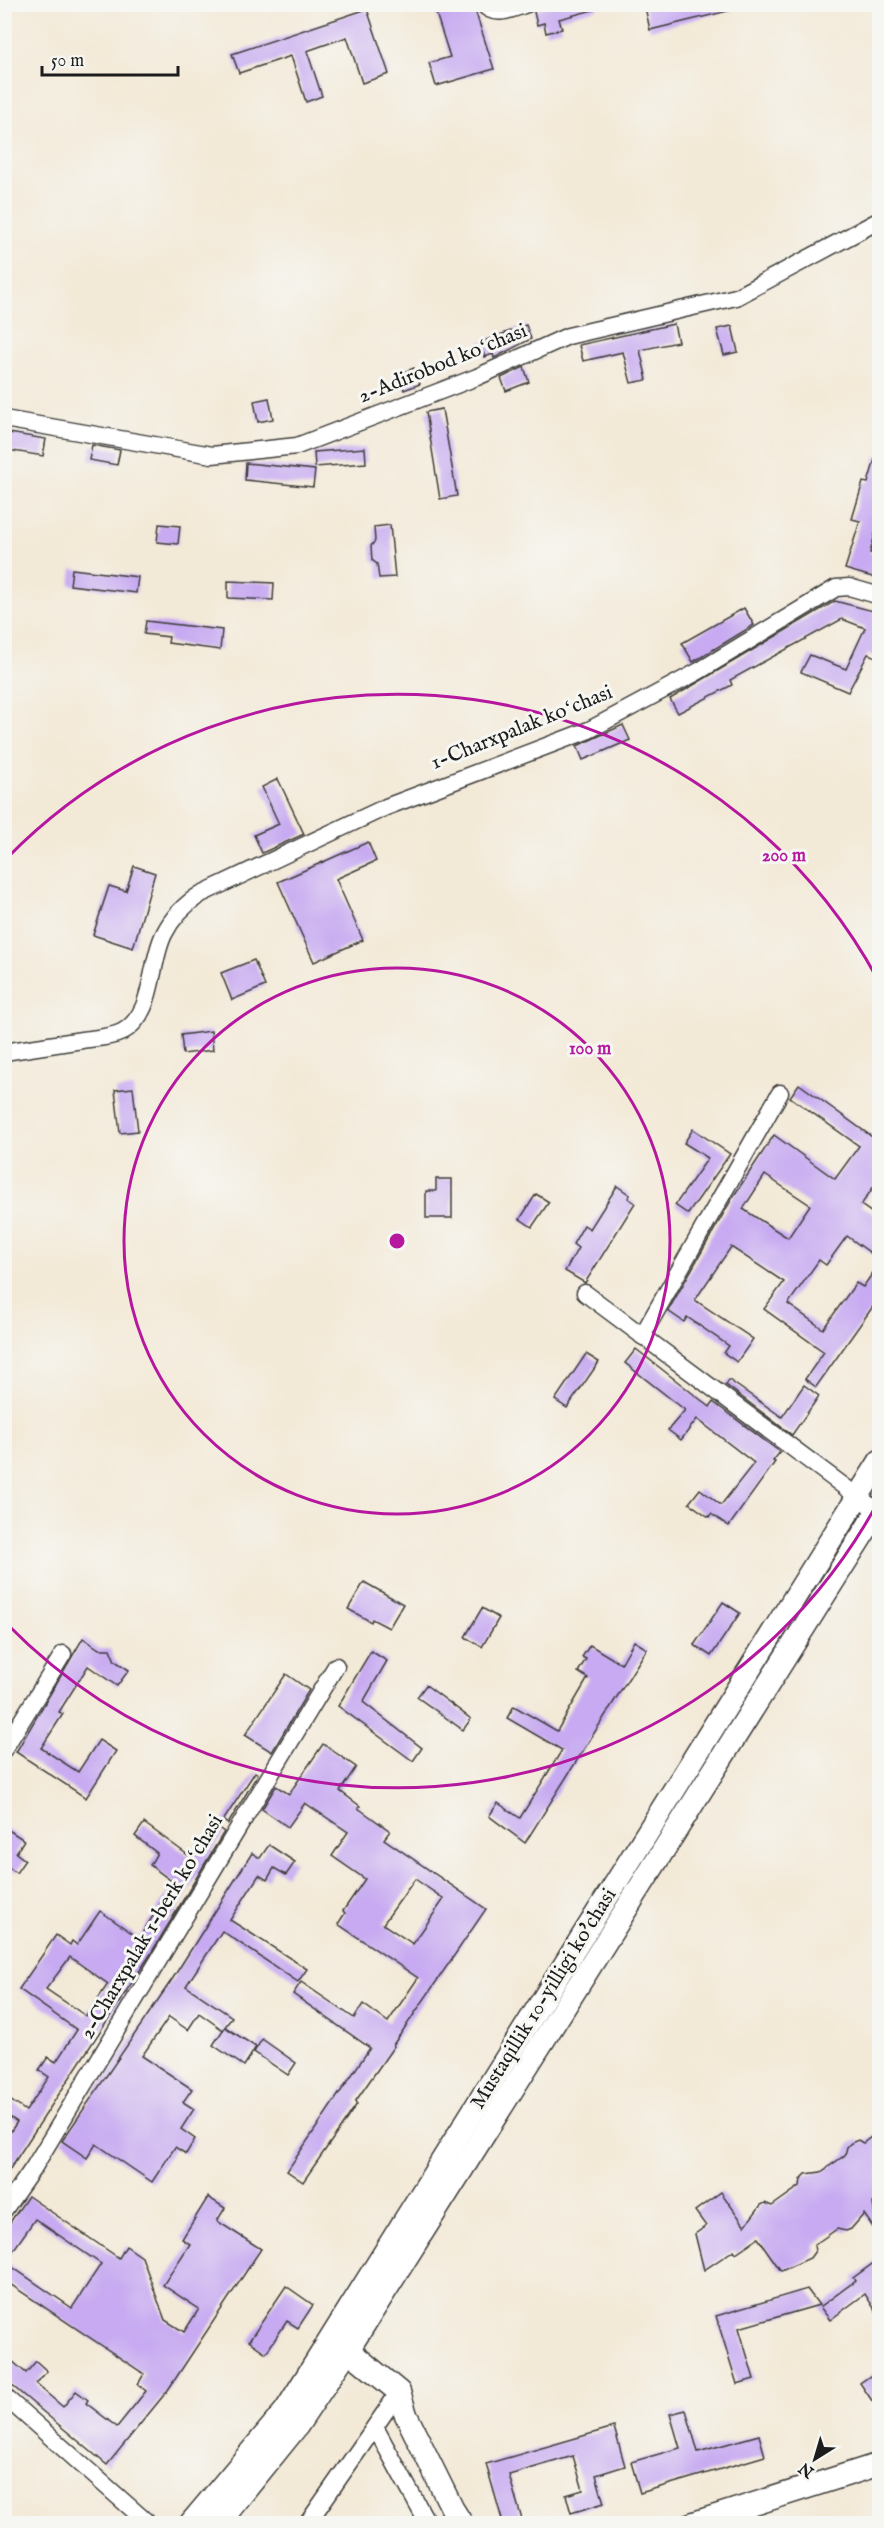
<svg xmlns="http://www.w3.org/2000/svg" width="884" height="2528" viewBox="0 0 884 2528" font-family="'IM FELL English',serif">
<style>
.building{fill:#c7aaf1;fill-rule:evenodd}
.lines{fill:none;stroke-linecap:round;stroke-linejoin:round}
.street-casing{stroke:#3c3b38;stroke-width:19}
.secondary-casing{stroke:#3c3b38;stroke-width:25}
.street{stroke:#fff;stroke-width:16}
.secondary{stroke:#fff;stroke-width:22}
.ring{fill:none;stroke:#b5179e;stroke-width:3}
.labels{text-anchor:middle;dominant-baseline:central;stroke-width:6;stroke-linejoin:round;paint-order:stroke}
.street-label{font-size:21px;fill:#1c1c1c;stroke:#f6f6f2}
.centre{fill:#b5179e;stroke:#f6f6f2;stroke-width:3}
.ring-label{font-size:18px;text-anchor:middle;font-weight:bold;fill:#b5179e;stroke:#f6f6f2;stroke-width:6;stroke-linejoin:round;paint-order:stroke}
</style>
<rect width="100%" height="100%" fill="#f6f6f2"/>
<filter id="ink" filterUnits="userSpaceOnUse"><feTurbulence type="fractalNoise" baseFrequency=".0167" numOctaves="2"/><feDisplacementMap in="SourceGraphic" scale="12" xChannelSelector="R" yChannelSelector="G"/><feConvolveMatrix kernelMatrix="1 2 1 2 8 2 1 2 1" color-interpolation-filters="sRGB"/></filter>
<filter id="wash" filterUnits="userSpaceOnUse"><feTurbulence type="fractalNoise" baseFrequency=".008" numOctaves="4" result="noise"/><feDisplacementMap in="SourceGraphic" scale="24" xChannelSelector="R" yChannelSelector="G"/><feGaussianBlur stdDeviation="1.35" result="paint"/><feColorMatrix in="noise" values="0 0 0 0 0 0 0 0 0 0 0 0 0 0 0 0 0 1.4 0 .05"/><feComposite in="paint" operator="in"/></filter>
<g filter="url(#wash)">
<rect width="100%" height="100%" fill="#f3e9d7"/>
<g id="blocks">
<g class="building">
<polygon points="433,4 473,4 494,69 436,86 429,63 450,57"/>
<polygon points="556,4 597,4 597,9 559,19 562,29 546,33 544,23 537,25 534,12 536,9"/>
<polygon points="657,4 732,4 732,10 650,30 645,7"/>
<polygon points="367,9 389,74 362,83 347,37 307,51 322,96 306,102 291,56 239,73 232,54"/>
<polygon points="674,324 678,342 640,350 647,380 631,383 623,352 583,361 579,345"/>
<polygon points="526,325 531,339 494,358 493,354 485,357 479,343"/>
<polygon points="732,326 738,352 724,355 717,329"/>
<polygon points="524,367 529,382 506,391 501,378"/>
<polygon points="414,368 420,384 404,390 399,374"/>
<polygon points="269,398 273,419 258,422 254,401"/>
<polygon points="442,409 457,496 440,499 426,412"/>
<polygon points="9,433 46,439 43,456 7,450"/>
<polygon points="92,445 120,450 117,465 89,460"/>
<polygon points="365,448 366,463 315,467 314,452"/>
<polygon points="876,456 879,457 879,520 870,553 879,555 879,579 845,569 860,521 852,519 863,482 868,483"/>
<polygon points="246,463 315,470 313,487 245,480"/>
<polygon points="159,524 180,526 178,544 157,542"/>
<polygon points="390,525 395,577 379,578 377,564 372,560 371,546 375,541 374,527"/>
<polygon points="72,569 138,577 136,593 70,585"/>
<polygon points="228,581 274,583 273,600 228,598"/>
<polygon points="835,601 873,611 876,606 879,606 879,658 868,654 848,692 801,672 810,655 846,669 865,628 842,619 730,680 732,685 678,713 670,699"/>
<polygon points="744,608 754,625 693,662 682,643"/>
<polygon points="146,621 222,630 220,650 168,643 169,637 144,634"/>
<polygon points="623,725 630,740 583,760 577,746"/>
<polygon points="278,779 304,834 262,853 254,835 279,824 262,787"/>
<polygon points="368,842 376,861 336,879 363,940 314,962 278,882"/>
<polygon points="134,866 155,873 133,948 93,935 109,886 126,891"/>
<polygon points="254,960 265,986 232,1000 221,973"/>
<polygon points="211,1031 213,1050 183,1054 181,1035"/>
<path d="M799 1084 879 1142V1179L861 1205 879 1218V1259L847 1236 826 1265 819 1260 788 1304 823 1329 856 1283 863 1287 879 1264V1298L816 1387 805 1379 824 1352 764 1309 784 1282 731 1247 695 1300 753 1339 737 1362 724 1353 729 1346 687 1317 684 1322 668 1311 733 1197 774 1135 835 1179 859 1146 790 1097ZM765 1175 810 1205 788 1238 743 1209Z"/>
<polygon points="133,1088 138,1131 120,1133 115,1090"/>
<polygon points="693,1129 730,1154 688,1214 675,1205 708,1158 684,1143"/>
<polygon points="436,1179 452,1179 452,1218 426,1218 426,1191 436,1191"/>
<polygon points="617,1186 630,1195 628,1198 635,1203 585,1283 565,1271 578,1248 573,1244 584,1225 590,1229"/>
<polygon points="536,1194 549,1202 532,1227 520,1219"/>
<polygon points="636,1349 710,1407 713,1402 780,1452 773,1461 775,1462 729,1526 711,1514 709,1517 689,1503 700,1489 721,1505 754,1463 697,1419 681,1440 668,1430 685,1410 625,1363"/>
<polygon points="586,1354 599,1362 567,1408 555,1400"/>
<polygon points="729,1380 782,1417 804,1385 819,1396 792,1435 726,1385"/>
<polygon points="364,1582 403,1604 389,1628 372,1619 371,1622 348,1609"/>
<polygon points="723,1602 740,1613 711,1656 694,1645"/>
<polygon points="482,1608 499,1618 482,1647 465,1637"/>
<polygon points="83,1638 99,1649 110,1649 115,1661 129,1670 117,1686 88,1666 59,1712 63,1714 41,1748 78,1772 99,1740 116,1751 86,1798 16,1752"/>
<polygon points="634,1641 647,1649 525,1843 489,1816 498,1803 520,1818 562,1750 507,1718 514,1706 557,1731 588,1678 578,1672 586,1659 582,1657 590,1645 621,1664"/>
<polygon points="371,1651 387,1661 363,1702 422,1748 413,1761 338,1706"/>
<polygon points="286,1674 309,1690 272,1752 245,1735"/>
<polygon points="426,1685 471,1719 463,1730 417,1697"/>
<path d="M323 1744 356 1767 340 1791 360 1806 358 1808 390 1831 384 1839 486 1909 393 2045 394 2046 355 2102 357 2104 303 2182 287 2171 370 2048 293 1994 301 1982 354 2018 363 2004 388 2022 418 1978 338 1924 345 1913 343 1911 365 1879 332 1856 348 1832 305 1803 288 1827 262 1809 276 1786 289 1794ZM415 1879 444 1899 413 1944 383 1924Z"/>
<polygon points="255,1772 258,1774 228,1824 223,1821"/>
<path d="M144 1823 192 1858 214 1825 224 1832 150 1955 4 2178V2141L17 2122 4 2113V2096L26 2111 49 2077 39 2070 48 2057 56 2062 77 2030 19 1989 56 1935 70 1945 72 1941 77 1945 100 1911 139 1938 174 1883 150 1865 157 1853 135 1836ZM70 1957 108 1984 86 2016 46 1989Z"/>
<polygon points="4,1827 24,1840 16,1853 25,1860 16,1873 7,1866 4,1869"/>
<polygon points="269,1845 295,1862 286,1875 274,1868 267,1880 259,1875 230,1920 307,1969 298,1982 222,1931 186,1986 232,2017 223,2030 199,2013 188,2030 169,2017 142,2056 192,2089 183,2102 194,2109 181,2129 195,2139 186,2154 175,2147 152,2182 96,2144 87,2158 62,2141 173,1978 252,1853 260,1858"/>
<polygon points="225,2027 256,2047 244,2066 213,2045"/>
<polygon points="262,2039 296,2063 288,2075 254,2052"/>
<polygon points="879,2131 879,2199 873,2203 877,2233 864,2214 851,2229 846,2231 837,2229 814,2245 815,2251 810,2258 781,2271 758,2238 736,2253 734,2250 704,2270 695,2234 706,2226 695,2211 721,2192 745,2226 761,2205 765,2203 772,2206 800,2186 801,2179 806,2174 821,2172 845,2155 847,2147 851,2143 858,2140 863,2143"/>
<path d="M28 2196 119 2258 126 2246 142 2257 165 2320 184 2332 199 2309 163 2285 190 2244 182 2239 208 2197 225 2208 217 2221 261 2249 168 2390 107 2465 4 2379V2354L26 2373 36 2361 47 2371 36 2384 63 2407 76 2391 88 2400 86 2403 117 2427 146 2391 138 2384 144 2374 4 2280V2231ZM35 2219 101 2264 72 2308 5 2262Z"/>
<polygon points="879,2259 879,2316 865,2294 830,2320 820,2307 855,2281 853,2278"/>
<polygon points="286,2286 313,2305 298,2328 287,2321 266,2353 249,2341"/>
<polygon points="807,2289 819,2305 739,2328 754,2379 737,2384 716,2316"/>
<polygon points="879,2370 879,2411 860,2383"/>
<polygon points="686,2410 698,2452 759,2435 765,2456 640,2493 631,2462 680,2448 670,2414"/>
<polygon points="614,2427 625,2466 596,2475 604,2503 571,2513 566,2495 583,2490 573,2456 509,2475 523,2523 503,2523 486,2464"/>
</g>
</g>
</g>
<g filter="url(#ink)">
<use href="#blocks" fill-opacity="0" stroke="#3c3b38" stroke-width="1.5"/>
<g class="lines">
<defs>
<g id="street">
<path d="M483 4C495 18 512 9 527 4"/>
<polyline points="4,419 212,455 297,446 477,377 568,336 736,297 880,220"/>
<path d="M4 1052C30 1048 56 1044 82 1040 94 1038 110 1038 122 1032 155 1014 149 964 164 934 173 916 185 904 201 894L386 807 589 730 699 671 836 588 849 587 880 596"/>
<polyline points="585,1293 877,1511"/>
<polyline points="642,1336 780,1093"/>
<polyline points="4,1749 63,1654"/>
<polyline points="4,2210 34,2167 336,1666"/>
<polyline points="4,2396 149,2524"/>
<polyline points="375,2427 428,2524"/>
<polyline points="307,2524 399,2392"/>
</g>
<g id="secondary">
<polyline points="348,2350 399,2392 406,2415 452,2508 462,2524"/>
<polyline points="190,2524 286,2410 880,1461"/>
<polyline points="218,2524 297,2426 348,2350 880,1507"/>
<polyline points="691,2524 880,2464"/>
</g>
</defs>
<use href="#street" class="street-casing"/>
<use href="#secondary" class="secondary-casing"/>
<use href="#street" class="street"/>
<use href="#secondary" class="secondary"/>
</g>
</g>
<g class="ring">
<circle cx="397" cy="1241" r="273"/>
<path d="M878 1502A547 547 0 0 1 7 1624M7 858A547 547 0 0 1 878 980"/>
</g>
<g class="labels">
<g class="street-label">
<text transform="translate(443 364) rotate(-22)">2-Adirobod koʻchasi</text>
<text transform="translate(522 728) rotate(-22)">1-Charxpalak koʻchasi</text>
<text transform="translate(152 1927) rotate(-59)">2-Charxpalak 1-berk koʻchasi</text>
<text transform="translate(544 1999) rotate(-58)">Mustaqillik 10-yilligi ko'chasi</text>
</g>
</g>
<circle cx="397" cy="1241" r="9" class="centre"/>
<g class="ring-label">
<text x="784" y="861">200 m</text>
<text x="590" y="1054">100 m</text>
</g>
<rect width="884" height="2528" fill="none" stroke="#f6f6f2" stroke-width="24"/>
<g transform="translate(815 2459) rotate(217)" stroke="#f6f6f2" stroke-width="4.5" paint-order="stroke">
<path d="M0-4.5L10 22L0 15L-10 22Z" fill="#1c1c1c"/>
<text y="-9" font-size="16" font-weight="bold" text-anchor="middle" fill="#1c1c1c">N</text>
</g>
<path d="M42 66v9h136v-9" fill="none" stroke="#1c1c1c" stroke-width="3"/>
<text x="51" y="66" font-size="18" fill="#1c1c1c" stroke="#f6f6f2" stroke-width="4.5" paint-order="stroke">50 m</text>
</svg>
